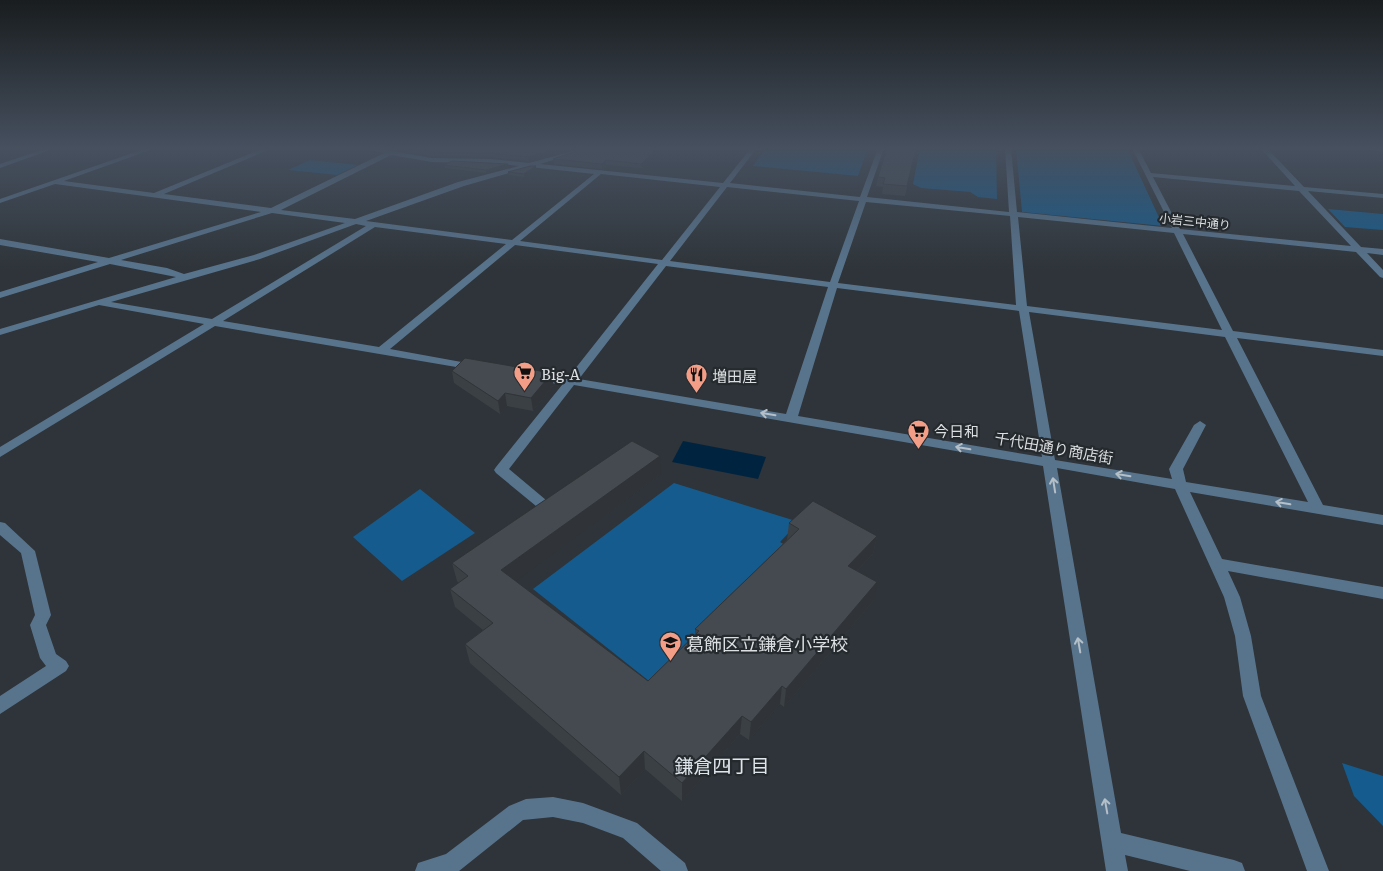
<svg xmlns="http://www.w3.org/2000/svg" width="1383" height="871" viewBox="0 0 1383 871" font-family="Literata,'Noto Sans JP',serif">
<style>
.green{fill:#155b8d}
.water{fill:#002440}
.lines{fill:none;stroke-linecap:round;stroke-linejoin:round}
.minor{fill:#58748d;fill-rule:evenodd}
.wall{fill:#3b4045}
.shaded-wall{fill:#303438}
.building{fill:#454a50;stroke:#303438}
.oneway{stroke:#b4bfc8}
.labels{text-anchor:middle;dominant-baseline:central;stroke-width:4.5;stroke-linejoin:round;paint-order:stroke}
.far-street-label{font-size:12px;fill:#dcdfe2;stroke:#252a2e}
.poi-label{font-size:15px;fill:#dcdfe2;stroke:#252a2e;text-anchor:start}
.street-label{font-size:15px;fill:#dcdfe2;stroke:#252a2e}
.near-poi-label{font-size:18px;fill:#dcdfe2;stroke:#252a2e;text-anchor:start}
.near-neighbourhood-label{font-size:19px;fill:#dee5eb;stroke:#252a2e}
</style>
<rect width="100%" height="100%" fill="#2e3439"/>
<g class="green">
<polygon points="766,148 868,148 858,176 753,166"/>
<polygon points="920,148 996,148 997,199 978,197 970,192 921,188 913,184"/>
<polygon points="1016,148 1127,148 1163,226 1022,212"/>
<polygon points="310,160 358,165 337,175 288,170"/>
<polygon points="1328,209 1383,214 1383,230 1345,227"/>
<polygon points="674,483 799,522 780,542 787,546 649,681 533,589"/>
<polygon points="420,489 475,533 402,581 353,537"/>
<polygon points="1342,763 1383,776 1383,826 1354,796"/>
</g>
<polygon class="water" points="683,441 766,457 758,479 672,462"/>
<g class="lines">
<g class="minor">
<polygon points="47,148 56,148 0,168 0,164"/>
<path d="M147 148H156L64 181 154 193 264 148H273L164 194 271 208 384 153 361 148H375L432 158 490 159 529 163 584 148H594L540 164 723 183 751 148H757L730 183 860 197 878 148H884L867 197 1009 212 1005 148H1011L1017 212 1172 228 1132 148H1138L1151 173 1295 186 1260 148H1267L1304 187 1383 194V198L1308 191 1361 247 1383 249V255L1367 253 1383 270V278L1380 277 1356 252 1183 234 1233 331 1383 350V356L1237 338 1323 505 1383 515V525L1190 492 1222 559 1383 587V599L1228 571 1240 597 1251 636 1261 696 1329 871H1307L1243 696 1235 636 1224 597 1175 489 1057 468 1121 833 1234 860 1242 863 1245 871H1190L1125 855 1128 871H1106L1043 466 574 385 509 469 546 500 548 503 546 506H536L496 473 494 470 496 467 562 385 532 379 530 377 532 375 567 379 658 264 515 245 390 349 478 365 480 367 474 370 215 326 0 457V447L204 324 99 305 0 335V329L176 277 110 264 0 298V292L98 262 0 245V239L109 258 261 212 55 184 0 203V199ZM391 155 432 162 490 163 519 166 458 182 355 219 281 210ZM530 167 594 174 512 240 366 221 464 186ZM601 174 720 187 662 260 520 241ZM1153 177 1299 191 1351 246 1180 229ZM727 187 859 201 830 282 670 261ZM866 202 1010 216 1016 305 838 283ZM272 213 345 223 254 255 184 274 167 268 121 260ZM1018 217 1174 233 1222 330 1027 306ZM356 224 366 226 212 319 111 302 260 259ZM375 227 506 244 379 347 223 321ZM666 266 828 287 786 414 579 379ZM837 288 1019 311 1042 457 798 416ZM1029 312 1225 337 1308 502 1186 482 1183 469 1206 425 1200 421 1194 425 1169 469 1172 479 1055 460Z"/>
<polygon points="1359,148 1383,148 1383,152"/>
<polygon points="0,522 5,523 35,551 51,615 46,625 56,654 66,661 69,666 66,671 0,714 0,696 46,666 40,658 30,625 35,615 21,553 0,535"/>
<polygon points="553,797 583,803 637,823 685,863 688,871 661,871 623,838 583,823 553,817 523,820 459,871 415,871 418,863 446,854 509,806 526,799"/>
</g>
</g>
<g class="wall">
<polygon points="398,148 557,148 560,152 529,161 490,157 432,156 398,150"/>
<polygon points="887,148 916,148 905,196 882,194 883,187 876,186 878,177"/>
<polygon points="659,150 642,168 606,165 602,169 554,164 553,159"/>
<polygon points="508,164 509,167 486,173 445,168 444,165"/>
<polygon points="536,170 524,177 509,175 508,172"/>
<polygon points="452,371 552,373 553,386 533,411 507,406 500,414 454,383"/>
<polygon points="661,474 515,581 648,681 695,635 695,629 787,540 789,523 877,536 873,554 857,571 874,600 784,707 780,704 749,740 740,734 682,801 645,769 621,795 470,663 465,644 483,630 455,607 450,589 459,583 457,581 452,563"/>
</g>
<g class="shaded-wall">
<polygon points="559,148 560,152 529,161 528,157"/>
<polygon points="657,148 659,148 659,150 642,168 641,164"/>
<polygon points="606,160 606,165 602,169 602,164"/>
<polygon points="508,164 509,167 486,173 486,170"/>
<polygon points="536,166 536,170 524,177 524,174"/>
<polygon points="552,373 553,386 533,411 531,398"/>
<polygon points="505,393 507,406 500,414 498,401"/>
<polygon points="660,456 661,474 505,589 501,570"/>
<polygon points="877,536 873,554 844,584 848,566"/>
<polygon points="877,582 874,600 784,707 786,689"/>
<polygon points="782,686 780,704 749,740 751,722"/>
<polygon points="742,716 740,734 682,801 682,783"/>
<polygon points="644,751 645,769 621,795 619,777"/>
</g>
<g class="building">
<polygon points="407,148 559,148 528,157 489,153 431,152"/>
<polygon points="586,148 657,148 641,164 606,160 602,164 553,159"/>
<polygon points="887,148 916,148 907,186 883,184 885,178 878,177"/>
<polygon points="452,161 508,164 486,170 444,165"/>
<polygon points="530,166 536,166 524,174 508,172"/>
<polygon points="465,358 552,373 531,398 505,393 498,401 452,371"/>
<polygon points="632,441 660,456 501,570 648,681 699,631 695,629 799,529 789,523 813,501 877,536 848,566 877,582 786,689 782,686 751,722 742,716 682,783 644,751 619,777 465,644 493,623 450,589 468,576 452,563"/>
</g>
<defs><path id="oneway-shaft" d="M-6 0H5M1.5-3L5.5 0L1.5 3" fill="none" stroke-width="1.6" stroke-linecap="round" stroke-linejoin="round" transform="scale(1.25)"/></defs>
<g class="oneway">
<use href="#oneway-shaft" transform="translate(768 414) rotate(-171)"/>
<use href="#oneway-shaft" transform="translate(963 448) rotate(-170)"/>
<use href="#oneway-shaft" transform="translate(1123 475) rotate(-171)"/>
<use href="#oneway-shaft" transform="translate(1054 485) rotate(-99)"/>
<use href="#oneway-shaft" transform="translate(1283 503) rotate(-170)"/>
<use href="#oneway-shaft" transform="translate(1079 645) rotate(-100)"/>
<use href="#oneway-shaft" transform="translate(1106 806) rotate(-100)"/>
</g>
<linearGradient id="sky" x2="0" y2="1"><stop stop-color="#191d1f"/><stop offset="0.55" stop-color="#46505f"/><stop offset="1" stop-color="#46505f" stop-opacity="0"/></linearGradient>
<rect width="1383" height="270" fill="url(#sky)"/>
<defs>
<symbol id="supermarket-pin" viewBox="-11 -11 22 30"><path d="M0 17L-7.5 6A9.5 9.5 0 1 1 7.5 6Z" fill="#f49e87" stroke="#252a2e"/><path d="M-6-5.5h2.5l.6 2H6L4.5 2H-2.5L-4.4-4H-6ZM-1.5 3.2a1.3 1.3 0 1 0 .1 0ZM3 3.2a1.3 1.3 0 1 0 .1 0Z" fill="#111"/></symbol>
<symbol id="restaurant-pin" viewBox="-11 -11 22 30"><path d="M0 17L-7.5 6A9.5 9.5 0 1 1 7.5 6Z" fill="#f49e87" stroke="#252a2e"/><path d="M-5-6h1v4h1v-4h1v4h1v-4h1v5L-1.5 .5V6h-2V.5L-5-1ZM5-6V6H3V1.5H1.5Q1.5-4 5-6Z" fill="#111"/></symbol>
<symbol id="school-pin" viewBox="-11 -11 22 30"><path d="M0 17L-7.5 6A9.5 9.5 0 1 1 7.5 6Z" fill="#f49e87" stroke="#252a2e"/><path d="M0-5L7-2L0 1L-7-2ZM-4 1L0 2.5L4 1V4Q0 6-4 4Z" fill="#111"/></symbol>
</defs>
<g fill-rule="evenodd">
<use href="#supermarket-pin" x="512" y="360" width="25" height="34"/>
<use href="#restaurant-pin" x="684" y="362" width="25" height="34"/>
<use href="#supermarket-pin" x="906" y="418" width="25" height="34"/>
<use href="#school-pin" x="658" y="630" width="25" height="34"/>
</g>
<g class="labels">
<g class="far-street-label">
<text transform="translate(1195 221) rotate(6)">小岩三中通り</text>
</g>
<g class="poi-label">
<text x="541" y="373">Big-A</text>
<text x="712" y="375">増田屋</text>
<text x="934" y="430">今日和</text>
</g>
<g class="street-label">
<text transform="translate(1054 447) rotate(10)">千代田通り商店街</text>
</g>
<g class="near-poi-label">
<text x="686" y="643">葛飾区立鎌倉小学校</text>
</g>
<g class="near-neighbourhood-label">
<text x="722" y="765">鎌倉四丁目</text>
</g>
</g>
</svg>
